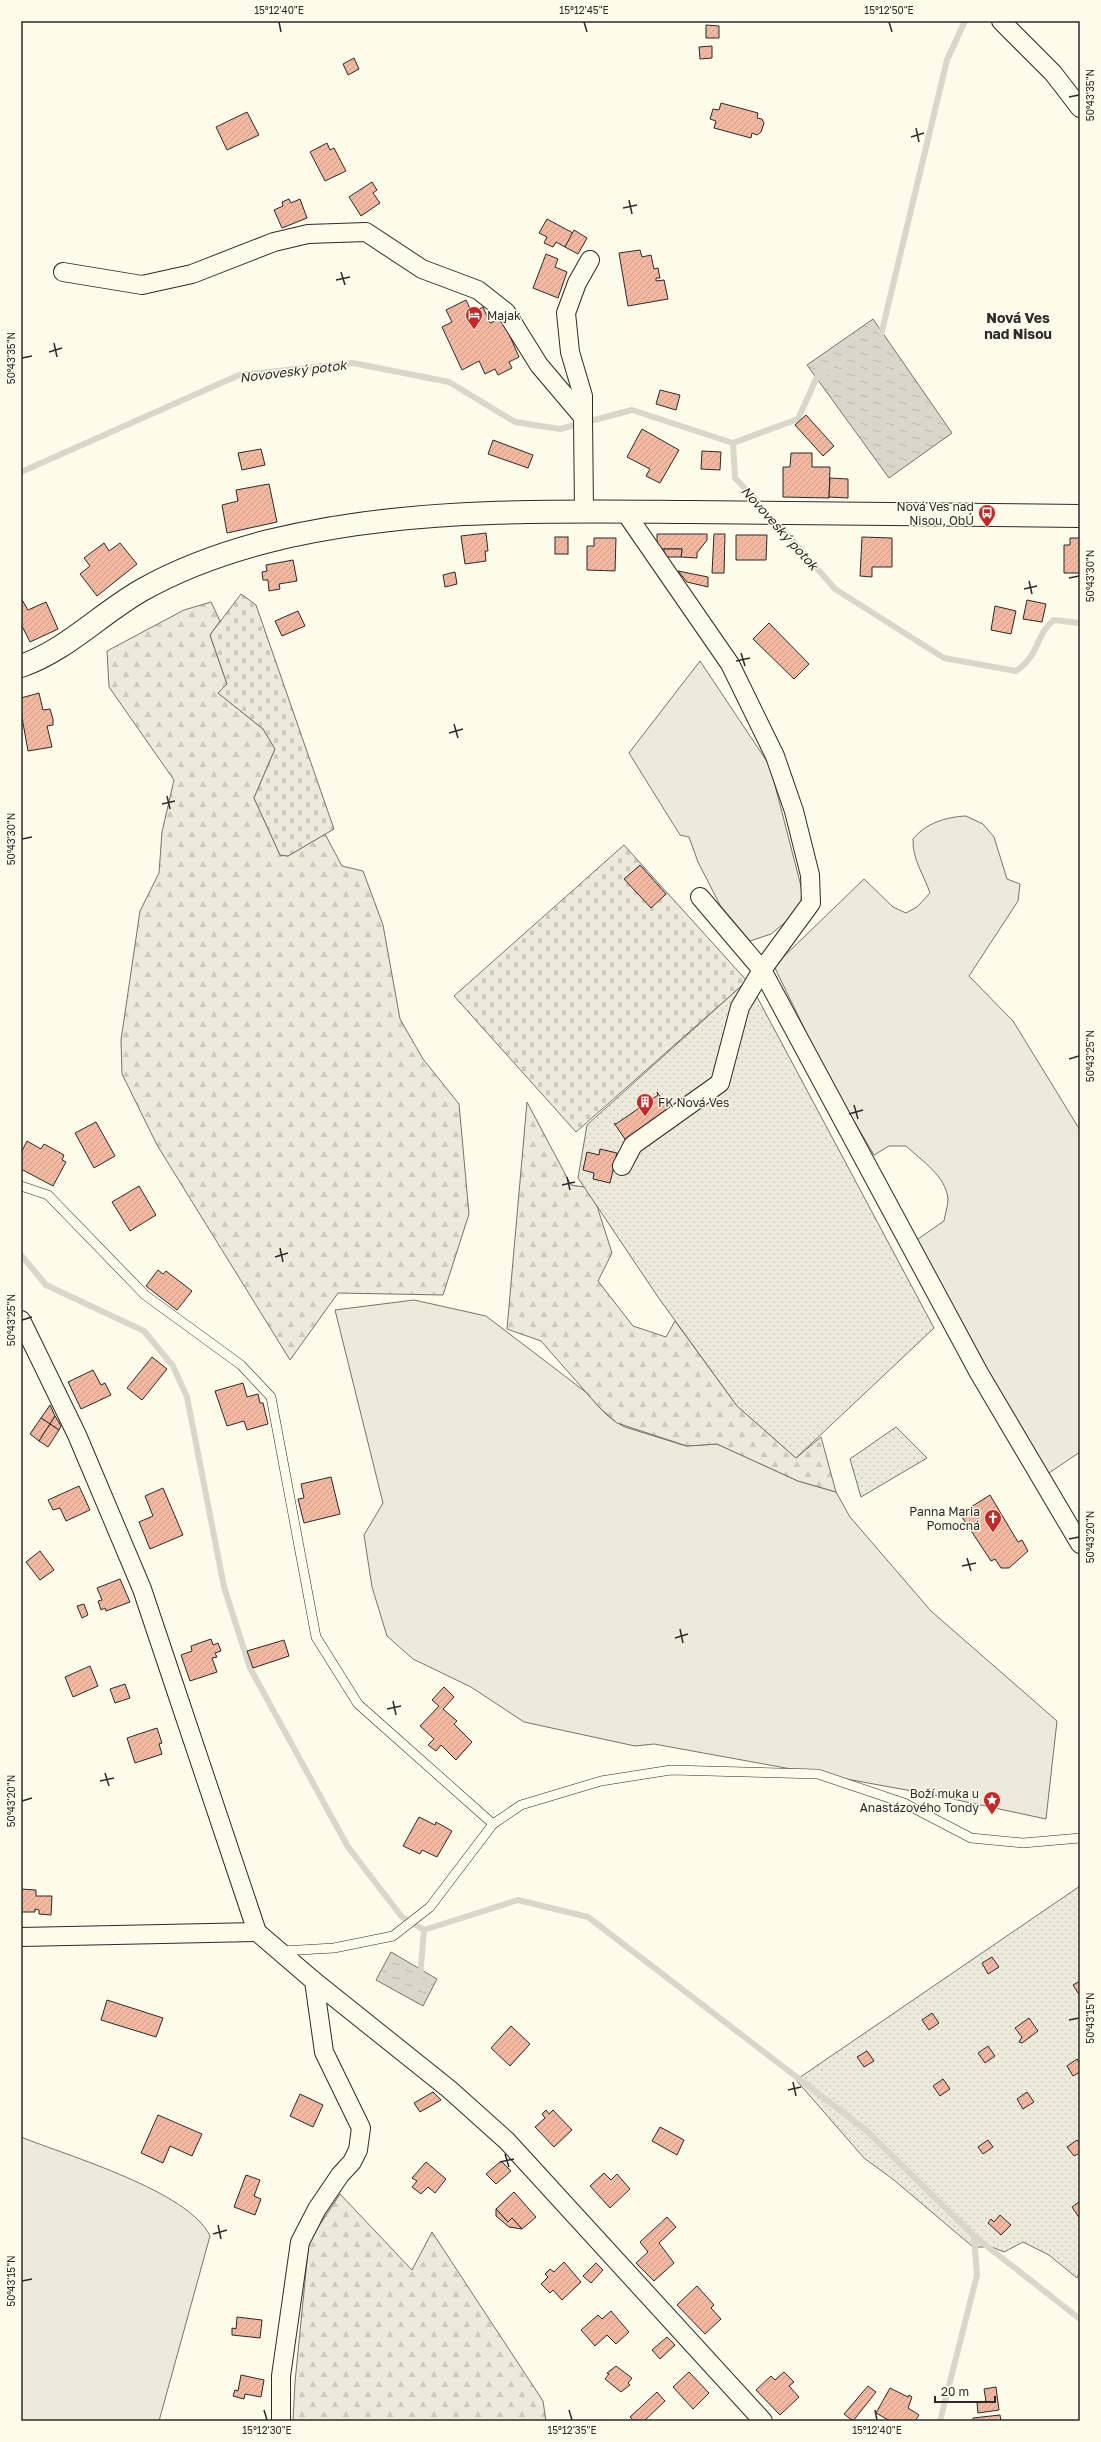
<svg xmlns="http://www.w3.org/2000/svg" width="1101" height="2442" viewBox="0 0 1101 2442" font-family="'Golos Text',sans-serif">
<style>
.grass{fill:#ecebdb;stroke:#74746e}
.forest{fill:url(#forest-firs);stroke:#74746e}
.cemetery{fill:url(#cemetery-stones);stroke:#74746e}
.park{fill:url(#park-dots);stroke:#74746e}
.water{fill:url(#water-ripples);stroke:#74746e}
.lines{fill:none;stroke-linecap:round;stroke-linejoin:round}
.stream{stroke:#d8d7c9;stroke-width:6}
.building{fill:url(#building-hatch);stroke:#2b2b2b}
.lane-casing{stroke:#2b2b2b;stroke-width:10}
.street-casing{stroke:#2b2b2b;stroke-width:20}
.secondary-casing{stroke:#2b2b2b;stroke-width:24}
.lane{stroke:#fdfbea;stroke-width:9}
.street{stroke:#fdfbea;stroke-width:18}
.secondary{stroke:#fdfbea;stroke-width:22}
.ticks{fill:none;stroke:#2b2b2b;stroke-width:1.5}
.labels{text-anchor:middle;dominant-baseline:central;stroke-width:3;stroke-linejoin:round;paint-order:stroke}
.poi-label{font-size:12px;fill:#2b2b2b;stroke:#fdfbea;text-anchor:end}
.water-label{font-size:13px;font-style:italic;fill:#2b2b2b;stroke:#fdfbea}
.quarter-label{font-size:14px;font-weight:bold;fill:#2b2b2b;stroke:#fdfbea}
.neatline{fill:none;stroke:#2b2b2b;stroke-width:1.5}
.ticks-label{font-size:10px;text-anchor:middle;fill:#2b2b2b}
</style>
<defs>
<pattern id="forest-firs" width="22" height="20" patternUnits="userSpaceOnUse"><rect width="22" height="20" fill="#ecebdb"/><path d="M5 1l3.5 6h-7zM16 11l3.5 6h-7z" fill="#cbcabc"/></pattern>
<pattern id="cemetery-stones" width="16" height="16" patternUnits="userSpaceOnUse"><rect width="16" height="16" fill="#ecebdb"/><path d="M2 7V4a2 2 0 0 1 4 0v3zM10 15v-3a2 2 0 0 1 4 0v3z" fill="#cbcabc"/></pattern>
<pattern id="park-dots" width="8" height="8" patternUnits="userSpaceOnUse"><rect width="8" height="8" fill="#ecebdb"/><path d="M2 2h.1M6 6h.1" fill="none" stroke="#cbcabc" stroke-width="1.8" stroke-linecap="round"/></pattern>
<pattern id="water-ripples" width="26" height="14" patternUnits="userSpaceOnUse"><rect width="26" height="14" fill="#d8d7c9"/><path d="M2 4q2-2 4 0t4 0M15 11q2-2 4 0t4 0" fill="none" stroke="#bab9ad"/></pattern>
<pattern id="building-hatch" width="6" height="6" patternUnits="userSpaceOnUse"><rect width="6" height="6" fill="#f2b8a0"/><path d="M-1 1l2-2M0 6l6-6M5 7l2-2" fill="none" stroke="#d09e8a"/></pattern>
</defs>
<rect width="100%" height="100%" fill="#fdfbea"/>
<g class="grass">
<polygon points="700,661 770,766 802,890 800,910 771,934 750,941 720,905 698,862 689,837 680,835 629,753"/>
<path d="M966 816 983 824 994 837 1007 879 1020 884 1018 901 969 976 1013 1021 1080 1130V1452L1043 1477 915 1241 944 1221C945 1214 948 1206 948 1199 946 1176 921 1160 906 1146H889L874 1155 827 1075 774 966 864 879 893 907 906 913 917 907 930 893C924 875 912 859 913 839 926 823 946 817 966 816Z"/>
<path d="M414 1300 486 1316 587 1393C598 1406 609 1420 625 1427L686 1446 717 1444 798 1481 836 1492 850 1517 931 1611 1057 1721 1046 1819 934 1795 654 1744 635 1746 524 1722 471 1687 413 1659 387 1636 372 1587 364 1535 383 1503 335 1310Z"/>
<path d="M21 2137C68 2156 189 2191 210 2236L159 2421H21Z"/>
</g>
<g class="forest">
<polygon points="211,602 220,621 210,635 227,684 218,693 263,729 275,749 254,798 280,855 288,856 325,834 342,866 363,871 383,925 400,1019 423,1059 459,1104 469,1214 443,1295 338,1293 290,1360 157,1145 122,1074 121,1040 140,911 159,873 162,832 174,780 109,687 107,651 184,610"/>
<polygon points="527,1102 571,1185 585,1187 597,1206 612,1253 598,1281 633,1326 666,1337 675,1321 737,1406 796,1458 821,1437 836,1492 798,1481 717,1444 687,1446 617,1423 599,1407 541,1341 507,1329"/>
<polygon points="340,2194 412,2270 432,2232 543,2401 546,2421 293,2421 295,2382 309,2241"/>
</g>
<g class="cemetery">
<polygon points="241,594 256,605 334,829 288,856 280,855 254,798 275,749 263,729 218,693 227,684 210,635"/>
<polygon points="624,845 747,981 576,1132 454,996"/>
</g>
<g class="park">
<polygon points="748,980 934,1328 796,1458 737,1406 658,1297 578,1178 587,1125"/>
<polygon points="896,1427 927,1458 861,1497 850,1459"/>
<polygon points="1080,1886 1080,2271 1077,2278 1049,2255 1023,2242 1004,2252 992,2247 973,2247 894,2180 864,2158 796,2080"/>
</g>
<g class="water">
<polygon points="873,319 952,433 889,478 807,365"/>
<polygon points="391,1952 437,1979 423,2006 376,1980"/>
</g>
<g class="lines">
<g class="stream">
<polyline points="880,339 947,60 965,21"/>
<polyline points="733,443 798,419 817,377 824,374"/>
<polyline points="21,472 239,375 353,363 449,382 515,422 560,429 632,410 733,443 735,478 764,508"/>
<path d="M773 518 835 589 944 658 1016 671C1041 654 1035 634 1054 620L1080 623"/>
<polyline points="21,1255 46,1285 144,1331 173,1366 187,1397 224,1587 250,1668 348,1847 402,1917 424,1930 518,1900 588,1917 867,2131 974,2236 977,2275 940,2421"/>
<polyline points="420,1977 424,1930"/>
<polyline points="974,2236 1080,2319"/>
</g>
</g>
<g class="building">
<polygon points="706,25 719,26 719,38 706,38"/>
<polygon points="712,46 712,58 700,59 699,47"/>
<polygon points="354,58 359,69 348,75 343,64"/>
<polygon points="721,103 758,113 757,118 762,119 764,123 761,132 757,135 752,133 751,138 714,128 716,121 710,119 713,109 719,110"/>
<polygon points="247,112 259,135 227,150 216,127"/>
<polygon points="327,143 330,150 334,148 346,171 325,181 310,152"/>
<polygon points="372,182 377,190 373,193 380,203 361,216 349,197"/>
<polygon points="289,199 291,203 300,199 307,218 282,228 274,210 283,206 282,202"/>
<polygon points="547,219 573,233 565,247 556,242 553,247 544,243 547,237 539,233"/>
<polygon points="574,230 587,238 578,254 565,247"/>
<polygon points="640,250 642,257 651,255 654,269 658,268 660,278 656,278 656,281 664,280 668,299 628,306 619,253"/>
<polygon points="546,254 558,259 555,267 567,272 558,298 533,288"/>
<polygon points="466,300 472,313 483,307 490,323 502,318 519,357 509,362 512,368 498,375 495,369 485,374 479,361 462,370 442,327 452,322 446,310"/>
<polygon points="660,390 680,395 676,410 656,404"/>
<polygon points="806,415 834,446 823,456 795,425"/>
<polygon points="642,429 679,450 660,483 646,476 650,469 627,457"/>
<polygon points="493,440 533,455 528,468 488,454"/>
<polygon points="261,449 265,465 242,470 238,453"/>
<polygon points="702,451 721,452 720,470 701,469"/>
<polygon points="791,453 812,453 812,467 830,467 829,498 783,497 783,467 790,467"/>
<polygon points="830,478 848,479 848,498 829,497"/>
<polygon points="269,484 277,522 227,533 222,505 238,501 236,490"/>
<polygon points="486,533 488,551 485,551 486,561 465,564 461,536"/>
<polygon points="657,534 707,534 707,540 697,553 697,558 681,557 682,549 660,549 657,546"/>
<polygon points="714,534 725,534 724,573 712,573"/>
<polygon points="736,535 767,535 766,560 736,560"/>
<rect x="555" y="537" width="13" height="17"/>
<polygon points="862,537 892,538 892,567 872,567 872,577 860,576"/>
<polygon points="594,538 616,538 615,571 587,570 587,546 594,546"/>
<polygon points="1070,538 1080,538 1080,573 1064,573 1064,545 1070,545"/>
<polygon points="104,543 109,551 120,543 137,564 97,596 80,574 90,566 84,558"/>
<polygon points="664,549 682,549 681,557 664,557"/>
<polygon points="293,560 297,581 279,584 280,589 269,591 268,580 263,580 262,572 267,571 266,565"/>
<polygon points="678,571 708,577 708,587 687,582"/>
<polygon points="455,572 457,584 445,587 443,575"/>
<polygon points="21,598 28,610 46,602 58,629 30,642 21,624"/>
<polygon points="1027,600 1046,604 1042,622 1023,619"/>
<polygon points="995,606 1016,611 1011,634 991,630"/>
<polygon points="298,611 305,626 282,636 275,621"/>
<polygon points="769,623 809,664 794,679 753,639"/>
<polygon points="39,693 43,710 50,709 53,719 53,725 47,726 52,747 28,751 21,712 21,698"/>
<polygon points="640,865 666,894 651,908 624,879"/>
<polygon points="657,1092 671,1112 627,1142 614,1123 616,1124 658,1095"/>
<polygon points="96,1122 115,1156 94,1168 75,1133"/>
<polygon points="27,1141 41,1149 44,1144 64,1155 62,1160 66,1162 53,1186 21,1169 21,1153"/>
<polygon points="600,1149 617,1153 610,1183 593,1179 594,1173 583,1170 587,1152 599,1155"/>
<polygon points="139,1186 156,1215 130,1231 112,1202"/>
<polygon points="158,1270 163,1274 166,1271 192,1291 177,1310 146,1286"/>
<polygon points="152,1357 167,1369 142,1400 127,1388"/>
<polygon points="93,1370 101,1385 105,1383 111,1395 81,1409 68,1382"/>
<polygon points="243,1383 247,1397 258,1394 260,1403 263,1403 268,1424 247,1430 244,1421 227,1426 215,1391"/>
<polygon points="50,1405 55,1416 50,1424 41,1418"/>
<polygon points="55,1416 61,1426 59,1430 50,1424"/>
<polygon points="41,1418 50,1424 39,1441 30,1434"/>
<polygon points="50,1424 59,1430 48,1447 39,1441"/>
<polygon points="331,1477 340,1514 304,1523 298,1499 304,1498 301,1484"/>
<polygon points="79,1486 90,1510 66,1521 60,1508 53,1510 48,1500"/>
<polygon points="163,1488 183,1535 150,1549 139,1522 153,1516 145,1496"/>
<polygon points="990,1495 1018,1542 1022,1540 1028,1551 1009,1568 1001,1568 995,1559 991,1561 960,1514"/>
<polygon points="40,1551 54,1570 40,1580 26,1562"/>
<polygon points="120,1579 130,1602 106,1611 105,1608 101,1610 98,1601 102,1600 97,1588"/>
<polygon points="84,1604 88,1615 82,1618 77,1606"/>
<polygon points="211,1639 213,1645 218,1643 221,1651 215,1653 217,1657 212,1658 217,1672 190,1681 181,1655 192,1651 191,1646"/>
<polygon points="284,1640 289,1656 253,1668 247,1651"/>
<polygon points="90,1666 98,1686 73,1697 65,1677"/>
<polygon points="125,1684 130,1698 115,1703 110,1689"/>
<polygon points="444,1687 454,1697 443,1709 457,1721 454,1724 472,1742 456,1760 441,1745 436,1751 428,1745 434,1739 420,1726 439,1706 432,1700"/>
<polygon points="157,1728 162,1743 159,1744 162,1754 135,1763 127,1738"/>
<polygon points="419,1817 435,1825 436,1822 452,1831 437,1857 422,1850 420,1854 403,1846"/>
<polygon points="21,1889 36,1890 36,1896 52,1896 51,1915 39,1914 39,1910 35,1909 35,1912 21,1912"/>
<polygon points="992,1957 999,1967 988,1974 982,1963"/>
<polygon points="1080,1981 1080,1996 1073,1985"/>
<polygon points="107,2000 163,2018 156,2037 101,2020"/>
<polygon points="932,2013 939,2023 929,2030 922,2020"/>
<polygon points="1029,2018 1038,2031 1022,2043 1019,2042 1022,2037 1015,2028"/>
<polygon points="511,2026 530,2044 510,2066 491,2048"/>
<polygon points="988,2046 995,2056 985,2063 978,2053"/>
<polygon points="867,2051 874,2061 864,2067 857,2057"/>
<polygon points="1077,2059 1080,2064 1080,2072 1073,2076 1067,2066"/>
<polygon points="943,2079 950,2089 940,2096 933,2086"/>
<polygon points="433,2092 441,2100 420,2112 414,2103"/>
<polygon points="1027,2092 1034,2102 1023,2109 1017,2099"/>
<polygon points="300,2094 323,2105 313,2127 290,2116"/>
<polygon points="546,2110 549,2114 553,2110 572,2130 554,2147 535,2127 545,2118 542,2114"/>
<polygon points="158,2115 202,2134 192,2156 170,2146 163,2163 141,2153"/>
<polygon points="660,2127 684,2140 677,2155 652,2141"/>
<polygon points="988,2140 993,2147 983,2154 978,2147"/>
<polygon points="1077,2140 1080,2144 1080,2153 1074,2156 1067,2147"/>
<polygon points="501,2161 511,2171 496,2184 486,2174"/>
<polygon points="426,2162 446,2179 435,2193 428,2187 421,2194 412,2187 417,2181 412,2178"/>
<polygon points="604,2173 611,2180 617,2174 630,2189 610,2208 590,2186"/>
<polygon points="246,2175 260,2180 254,2196 261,2199 255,2215 234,2207"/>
<polygon points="514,2192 536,2217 522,2229 512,2218 508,2222 496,2209"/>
<polygon points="1080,2201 1080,2219 1072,2207"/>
<polygon points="496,2209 508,2222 512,2218 522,2229 509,2227 496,2216"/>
<polygon points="1000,2215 1011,2225 1001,2235 988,2223 991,2219 994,2222"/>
<polygon points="667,2217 676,2227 659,2243 674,2263 654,2281 636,2263 648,2252 640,2242"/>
<polygon points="564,2262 581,2282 562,2300 553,2290 550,2293 541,2284 548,2277 545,2274 550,2269 554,2272"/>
<polygon points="596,2263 603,2270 591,2283 583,2276"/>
<polygon points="697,2286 714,2305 711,2308 721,2319 705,2334 677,2305"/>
<polygon points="611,2311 629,2332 616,2344 607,2335 595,2346 581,2330 598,2315 602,2319"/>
<polygon points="237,2317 262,2320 260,2338 232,2335 232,2328 236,2329"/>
<polygon points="667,2337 675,2345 660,2359 652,2350"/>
<polygon points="616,2366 632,2378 628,2383 630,2385 621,2392 605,2379 609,2374 607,2373"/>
<polygon points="689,2372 709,2393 693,2409 673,2387"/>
<polygon points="784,2372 794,2382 789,2386 799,2397 780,2415 756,2390 771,2376 775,2380"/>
<polygon points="241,2375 264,2380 261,2397 245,2394 244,2399 233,2396 235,2390 238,2391"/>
<polygon points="868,2386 876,2392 853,2421 844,2414"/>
<polygon points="996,2387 999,2410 978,2413 977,2403 986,2401 984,2389"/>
<polygon points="890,2388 908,2397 909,2395 912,2397 908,2408 919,2415 915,2421 890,2421 876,2413"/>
<polygon points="657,2392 665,2401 644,2421 634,2421 630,2417"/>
<polygon points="1000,2415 1001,2421 973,2421 973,2418"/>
</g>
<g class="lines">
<defs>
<g id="lane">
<polyline points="21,1186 48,1195 145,1295 241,1365 271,1397 316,1637 358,1704 493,1824"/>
<polyline points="282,1951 334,1948 393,1936 430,1907 493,1824 521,1805 601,1781 671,1770 818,1774 904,1803 971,1838 1023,1843 1080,1838"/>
</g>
<g id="street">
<polyline points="1001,21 1053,73 1080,108"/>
<polyline points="63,272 142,285 192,274 274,242 308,234 366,232 422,269 478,290 506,312 539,365 583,417 584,511"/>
<polyline points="583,417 583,396 570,352 566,313 577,283 590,260"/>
<polyline points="625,512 730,664 775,756 794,811 810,875 811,903 762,970 979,1373 1080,1544"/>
<polyline points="622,1166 633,1145 720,1083 740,1007 762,970 700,897"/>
<polyline points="21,1320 77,1435 142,1589 257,1932 314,1981 324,2052 361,2128 358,2150 352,2162 340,2175 317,2209 300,2242 281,2376 281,2421"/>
<polyline points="21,1937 257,1932"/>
<polyline points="314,1981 449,2089 507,2141 763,2421"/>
</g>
<path id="secondary" d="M21 666C67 650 100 614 142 590 181 568 226 552 269 541 407 507 550 511 690 512 820 514 950 515 1080 516"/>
</defs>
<use href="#lane" class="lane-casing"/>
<use href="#street" class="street-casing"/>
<use href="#secondary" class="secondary-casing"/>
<use href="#lane" class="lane"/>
<use href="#street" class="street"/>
<use href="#secondary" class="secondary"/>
</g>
<path class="ticks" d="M279 22 281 32M584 22 587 32M889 22 892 32M1069 97 1079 95M916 128 919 142M911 137 924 133M629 200 632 214M623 208 637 205M341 272 345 285M336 280 350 277M54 343 57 357M49 352 62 348M22 358 32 356M1069 578 1079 576M1029 581 1032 594M1024 589 1037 586M741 653 745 666M736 661 750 658M454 724 458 738M449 733 463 729M167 796 170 809M162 804 175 801M22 839 32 837M1069 1059 1079 1056M854 1105 858 1119M849 1114 863 1110M567 1177 570 1190M562 1185 575 1182M280 1248 283 1262M275 1257 288 1253M22 1320 32 1317M1069 1539 1079 1537M967 1558 971 1571M962 1566 976 1563M680 1629 683 1643M675 1638 688 1634M393 1701 396 1715M387 1709 401 1706M105 1773 109 1786M100 1781 114 1778M22 1801 32 1798M1069 2020 1079 2018M793 2082 796 2096M788 2090 801 2087M505 2154 509 2167M500 2162 514 2159M218 2225 221 2239M213 2234 227 2230M22 2281 32 2279M264 2410 267 2420M569 2410 572 2420M875 2410 877 2420"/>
<defs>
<symbol id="hotel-pin" viewBox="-11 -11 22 30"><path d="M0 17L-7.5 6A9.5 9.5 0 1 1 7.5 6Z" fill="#c62828" stroke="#fdfbea"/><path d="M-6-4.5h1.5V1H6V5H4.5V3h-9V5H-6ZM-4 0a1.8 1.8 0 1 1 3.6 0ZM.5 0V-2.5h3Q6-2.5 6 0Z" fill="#fff"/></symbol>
<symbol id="bus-pin" viewBox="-11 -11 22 30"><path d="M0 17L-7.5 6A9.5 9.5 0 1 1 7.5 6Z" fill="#c62828" stroke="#fdfbea"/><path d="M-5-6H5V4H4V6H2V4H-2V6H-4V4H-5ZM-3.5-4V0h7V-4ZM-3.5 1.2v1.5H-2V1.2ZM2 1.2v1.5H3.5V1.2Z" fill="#fff"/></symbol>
<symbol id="building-pin" viewBox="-11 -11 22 30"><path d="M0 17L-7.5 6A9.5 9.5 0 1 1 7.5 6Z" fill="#c62828" stroke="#fdfbea"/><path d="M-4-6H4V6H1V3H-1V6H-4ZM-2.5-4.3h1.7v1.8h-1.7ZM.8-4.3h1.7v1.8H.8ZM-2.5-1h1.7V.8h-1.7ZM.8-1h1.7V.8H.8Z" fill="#fff"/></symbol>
<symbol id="church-pin" viewBox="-11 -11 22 30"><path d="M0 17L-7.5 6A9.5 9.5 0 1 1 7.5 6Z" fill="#c62828" stroke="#fdfbea"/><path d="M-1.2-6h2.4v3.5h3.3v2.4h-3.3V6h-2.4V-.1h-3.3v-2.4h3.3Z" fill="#fff"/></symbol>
<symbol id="sight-pin" viewBox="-11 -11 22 30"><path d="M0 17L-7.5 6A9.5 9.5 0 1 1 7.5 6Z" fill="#c62828" stroke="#fdfbea"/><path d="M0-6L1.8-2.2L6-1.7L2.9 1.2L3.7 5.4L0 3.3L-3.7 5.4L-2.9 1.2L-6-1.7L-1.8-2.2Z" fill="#fff"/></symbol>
</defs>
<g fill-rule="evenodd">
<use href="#hotel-pin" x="464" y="305" width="20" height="27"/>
<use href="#bus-pin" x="977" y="503" width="20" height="27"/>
<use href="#building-pin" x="635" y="1092" width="20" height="27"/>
<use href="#church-pin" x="983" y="1508" width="20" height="27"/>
<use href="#sight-pin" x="982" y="1790" width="20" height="27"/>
</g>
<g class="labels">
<g class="poi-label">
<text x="487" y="315" text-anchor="start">Majak</text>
<text x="974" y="506">Nová Ves nad<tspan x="974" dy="14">Nisou, ObÚ</tspan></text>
<text x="658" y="1102" text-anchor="start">FK Nová Ves</text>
<text x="980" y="1511">Panna Maria<tspan x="980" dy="14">Pomocná</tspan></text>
<text x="979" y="1793">Boží muka u<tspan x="979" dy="14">Anastázového Tondy</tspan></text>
</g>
<g class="water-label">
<text transform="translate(293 371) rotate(-7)">Novoveský potok</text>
<text transform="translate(780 528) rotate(48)">Novoveský potok</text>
</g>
<g class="quarter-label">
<text x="1018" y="317">Nová Ves<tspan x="1018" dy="16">nad Nisou</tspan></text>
</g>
</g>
<rect width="1101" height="2442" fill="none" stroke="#fdfbea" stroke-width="44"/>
<path d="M935 2396v6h60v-6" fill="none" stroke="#2b2b2b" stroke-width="2"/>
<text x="941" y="2396" font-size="12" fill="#2b2b2b" stroke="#fdfbea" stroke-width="3" paint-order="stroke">20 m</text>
<rect x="22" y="22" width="1057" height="2398" class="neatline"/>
<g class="ticks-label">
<text x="279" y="14">15°12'40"E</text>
<text x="584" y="14">15°12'45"E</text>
<text x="889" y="14">15°12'50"E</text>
<text transform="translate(1090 95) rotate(-90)" y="4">50°43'35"N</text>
<text transform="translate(11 358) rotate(-90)" y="4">50°43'35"N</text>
<text transform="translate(1090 576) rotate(-90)" y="4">50°43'30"N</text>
<text transform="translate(11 839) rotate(-90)" y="4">50°43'30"N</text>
<text transform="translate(1090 1056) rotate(-90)" y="4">50°43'25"N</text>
<text transform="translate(11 1320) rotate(-90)" y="4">50°43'25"N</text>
<text transform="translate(1090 1537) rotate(-90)" y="4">50°43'20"N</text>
<text transform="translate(11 1801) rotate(-90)" y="4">50°43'20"N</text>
<text transform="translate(1090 2018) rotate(-90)" y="4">50°43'15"N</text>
<text transform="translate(11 2281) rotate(-90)" y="4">50°43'15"N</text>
<text x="267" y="2434">15°12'30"E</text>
<text x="572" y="2434">15°12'35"E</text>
<text x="877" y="2434">15°12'40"E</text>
</g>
</svg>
